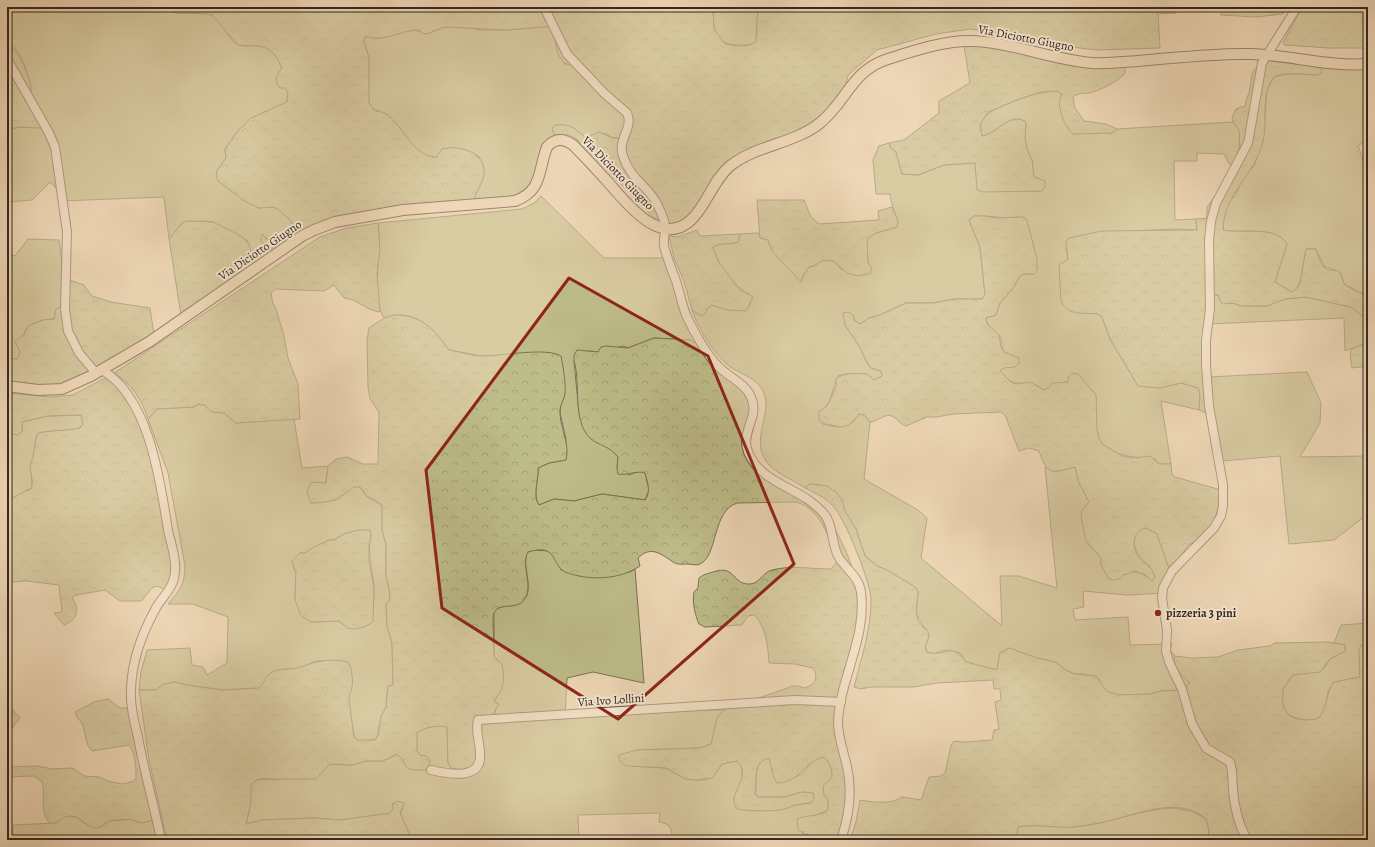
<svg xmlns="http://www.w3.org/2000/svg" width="1375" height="847" viewBox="0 0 1375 847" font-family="Alegreya,serif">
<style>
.green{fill:#bebd8a;stroke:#7a7254;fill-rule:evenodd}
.forest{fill:url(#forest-crowns);stroke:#7a7254}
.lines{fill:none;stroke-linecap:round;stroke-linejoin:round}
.minor-casing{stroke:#635344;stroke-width:10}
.major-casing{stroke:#35271e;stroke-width:12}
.minor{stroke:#f4e5d0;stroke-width:8}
.major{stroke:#eed7b6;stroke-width:10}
.marked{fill:none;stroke:#8f2418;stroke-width:3;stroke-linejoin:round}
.poi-dot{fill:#8f2418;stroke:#f4e5d0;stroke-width:1.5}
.labels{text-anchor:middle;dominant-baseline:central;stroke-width:4;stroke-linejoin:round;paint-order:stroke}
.street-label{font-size:12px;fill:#35271e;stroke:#f4e5d0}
.poi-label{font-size:12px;font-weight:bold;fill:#35271e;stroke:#f4e5d0;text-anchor:start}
</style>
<defs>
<pattern id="forest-crowns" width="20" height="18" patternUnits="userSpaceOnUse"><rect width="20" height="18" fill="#bebd8a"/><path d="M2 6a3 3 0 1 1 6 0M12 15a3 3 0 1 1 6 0" fill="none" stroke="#a4a277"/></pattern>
</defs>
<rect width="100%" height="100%" fill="#eed7b6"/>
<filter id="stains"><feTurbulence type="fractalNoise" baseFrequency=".005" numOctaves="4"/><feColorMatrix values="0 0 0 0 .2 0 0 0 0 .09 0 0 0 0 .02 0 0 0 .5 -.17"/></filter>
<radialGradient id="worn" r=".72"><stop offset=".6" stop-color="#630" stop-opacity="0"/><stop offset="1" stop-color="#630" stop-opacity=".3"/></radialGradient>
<g class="green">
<path d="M7 7H169L171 12C185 15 198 12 212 15 222 22 226 34 234 42 249 55 265 29 282 68L278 74 288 92 287 102 252 118 237 132 225 149 226 158 217 171 218 181 234 193 259 208 273 207 278 209 292 222V227L271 240 266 239 263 235 275 252 255 266 247 240 213 222 203 221 182 223 169 239 164 197 60 201 58 190 50 182 32 200 7 202V129L21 127 37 128C32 104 31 55 7 42Z"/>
<path d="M713 7H758L756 42C751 46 744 45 738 45 714 45 713 26 713 7Z"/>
<path d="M460 26 481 30H507L553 26 558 52 565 64 580 66 626 111 624 138H613L604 133 586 138 574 128 552 129 555 135C535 145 548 182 520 197 513 201 483 202 473 203L480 158 477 155 440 154 436 157C413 158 404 129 389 116 382 110 375 114 369 103V58L364 42 365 36C390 45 403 22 427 34L444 27Z"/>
<path d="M1368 61V138L1358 146 1368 172V308L1365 295 1344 284 1341 273 1324 266 1316 249H1306L1300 283 1298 287 1292 292 1275 282 1287 244C1276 225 1241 234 1223 230L1224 212 1228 203 1230 199 1235 196 1243 178 1254 166 1263 142 1267 90 1274 77C1284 73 1302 73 1313 75L1320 63Z"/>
<path d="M1057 91 1062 94V115L1069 130 1112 133 1117 129 1233 122C1247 134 1238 154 1231 167L1224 154 1197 153V161H1174L1175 220 1196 219 1197 230 1177 229 1107 232 1102 231 1066 247 1068 259C1062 265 1059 275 1060 283L1093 313 1098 314 1102 317 1110 339 1138 386 1160 388 1181 383 1198 388 1200 394 1199 410 1161 401 1171 464H1159L1155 459C1141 458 1103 456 1099 439 1095 425 1096 409 1096 395L1081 379 1062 383 1044 390C1026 376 1015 392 1000 371L1014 356C996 352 1006 344 999 335 993 329 987 327 986 318L996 315 1000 303 1014 287 1019 277 1023 274H1034C1039 248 1031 238 1018 217 1002 219 989 215 974 216L969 220 980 247 985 295 982 299H955L933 303H906L880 315 869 318 860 324 855 321 853 315 845 325 858 344 868 364 871 368 881 371 882 376 874 380C866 372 848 372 838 376L829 402 823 410 822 424 836 427 853 422 859 414 864 415 870 422 864 479 918 510 927 518 921 558 1002 626 1000 576H1019L1057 588 1045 467 1054 472 1075 467 1079 483 1089 502 1082 510V521L1087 542 1101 558V565L1109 579C1121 575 1138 566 1147 578L1150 566C1136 558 1125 534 1146 527L1157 534 1168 566H1173L1165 586 1167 593 1127 595 1083 591 1084 607 1073 609 1075 620 1128 617 1130 645 1172 644 1170 650 1175 656 1174 661 1182 675 1190 683 1182 690 1161 691 1150 694 1119 695 1108 692 1101 684 1099 679 1084 674H1074L1066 670 1055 662 1037 658 1009 648 1000 653 997 670 966 662 960 653 945 650 933 654 927 652 925 646 929 636 916 613 918 591 915 587 887 570 877 566 865 556 856 529 845 512 842 500 836 492 821 485 810 484 805 488C795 481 780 475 771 467 744 440 779 411 760 386 752 376 738 373 729 366 713 353 699 329 692 310L701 316 711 305 721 308 749 307 751 302 749 294C735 289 716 261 713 247 721 242 730 245 738 242L740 234 759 233 760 238 768 240 772 251 802 281 803 276 809 267 814 266 823 260 834 261 841 269 866 275 871 267 868 262 867 239 876 233 897 227C897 215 891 205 890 194H876L873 160 879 146 889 143 891 148 896 152 902 174 918 175 944 165 976 163 977 168 993 191H1041L1039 179 1034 177 1032 160 1027 149 1025 138 1026 122C1009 111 998 134 982 136 975 114 996 109 1012 102 1027 96 1040 92 1057 91Z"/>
<path d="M541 196 604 258H664L701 346 690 340 654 338 628 348 623 346 598 352 588 351 574 361 579 413 605 446 610 448 618 457 617 468 629 475 640 471 645 473 649 490 645 500 602 494 574 501 554 499 539 505C532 496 539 479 538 468L549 463 565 460 566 439 560 413 561 402 564 398 563 377 541 354 482 356 449 350C432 327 415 308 384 318 374 303 378 269 379 251 380 242 379 232 378 223L522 209 534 203Z"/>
<path d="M28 239 59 240 64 277 70 280 61 307 56 309 54 319C45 319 34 322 28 327 24 331 25 335 20 338L17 346 21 350C20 358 15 361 7 358V254L15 256Z"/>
<polygon points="1213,295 1218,295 1227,304 1232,303 1242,306 1267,306 1285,299 1305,297 1351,307 1366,319 1368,317 1368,345 1361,345 1345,351 1344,318 1208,324"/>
<polygon points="1307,372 1321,403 1320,423 1300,457 1367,456 1368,514 1334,540 1289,544 1280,456 1221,461 1208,377"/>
<path d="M198 404 204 405 212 412 224 413 236 423 294 419 302 468 328 466 326 483H321L311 503 337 500 354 486 360 487 367 497 382 505V529L386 545V577L389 588 390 600 386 604 387 626 392 643 393 685 388 687 386 707 381 717 378 735 375 740 358 741 354 737 342 661H316L301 668 279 670 269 675 264 684 260 688 223 690 186 685 175 682 164 684 156 690H139L141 672 147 650 190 648 192 665 203 667 207 675 227 663 228 617 193 604H168C180 590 185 584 185 566L168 473 148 419 157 409 194 407ZM359 530 371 535C365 559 378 581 373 604L348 628 339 621 311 622 295 600 296 572 293 568 300 553H305L314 547 329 540H334L344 534Z"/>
<path d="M81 415 83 424C73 437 50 427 37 434 35 445 34 454 31 463 28 470 34 479 31 489L26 490 10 504 11 515 7 519V433L17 435 22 432V422L47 416Z"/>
<path d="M533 550 549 551 556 559 561 570C586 578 605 575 630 572L635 569 644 683 593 672 567 678 565 716 646 711 724 710 717 718 711 744 700 748 637 750 633 766 666 768 685 779 696 780H706L716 773 722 764 737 761 741 764 743 780 733 800 784 809 795 805 811 803 813 793 802 792 785 797H759L755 794C758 779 751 763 769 757L771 763 787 781 803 773 813 760 824 757C830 763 832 769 832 777L823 786 828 800V810L812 817 802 833 808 835 811 840 683 839 672 836C671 826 669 824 659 822L660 813 578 815 579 840H412L400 813 403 809H393L390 814 385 815 341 820 315 818 262 820 246 824 249 813 251 786 255 781 260 779 277 780 330 764 352 765 367 761H383L398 754 402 759 404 764 426 756 420 755 417 751V733C423 727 438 725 447 727L448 763 451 768 467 771 475 725 495 713 496 708 499 704 494 702 502 687V664L494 657V611C503 603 514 609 523 601 536 589 520 565 528 552Z"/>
<polygon points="1368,623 1368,643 1359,661 1360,677 1334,682 1328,691 1326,709 1319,718 1314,720 1298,719 1287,714 1282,705 1283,688 1293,675 1324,668 1330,659 1345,651 1345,645 1334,643 1341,625"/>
<path d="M1174 808 1192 811 1206 819 1209 830 1208 840H1016L1017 827C1038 823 1060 829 1082 826 1113 822 1142 809 1174 808Z"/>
<polygon points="69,816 78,818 86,824 100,828 109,821 133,819 136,822 154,820 158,840 13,840 13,825 56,823 64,817"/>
</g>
<g class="forest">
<path d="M169 7H713L714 29 725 44C735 46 748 48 756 42L758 7H1176V13L1158 14 1160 48 1096 50 1056 45 1008 34 970 29 936 34 877 50 848 75 845 89 830 111 807 127 744 155 702 205 676 225 662 222 653 217 575 138 566 134 555 135 552 129 555 125C569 123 576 129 586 138L599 132 613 138H623L630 120 580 66C553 67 558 46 553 26L507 30 444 27 427 34 422 33 419 30C400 30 384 43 365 36L364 42 369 58V103L375 111C399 110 409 158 436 157L442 149C462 144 490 154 483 179 480 187 475 194 473 203L345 217 275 252 263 243 260 239 263 234 266 239 271 240 292 227V222L278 209 273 207 259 208 246 202 218 181 216 177 217 171 226 158 225 149 237 132 251 118 287 102 288 92 285 88H280C273 81 277 75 282 68 270 42 262 47 238 45L212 15C198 12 185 15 171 12Z"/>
<polygon points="1221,7 1286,7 1283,14 1256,17 1221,15"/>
<polygon points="1302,7 1368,7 1368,48 1329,48 1285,45 1283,43"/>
<path d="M963 40 1125 67V73C1121 80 1097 92 1089 93 1082 94 1078 93 1073 97L1075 108 1084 121 1106 124 1117 129 1112 133 1073 134C1064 126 1055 105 1062 94L1057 91 1041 92 1019 99 988 112 980 125 982 136C998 134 1009 111 1026 122L1025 138 1027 149 1032 160 1034 177 1045 181V187L1042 191 983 192 977 190 975 163 944 165 918 175 902 174 896 152 891 148 889 143 904 140 939 113V101L970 83Z"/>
<path d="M7 42C17 48 30 76 31 88 32 92 29 96 30 99 34 109 42 118 41 128L21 127 7 129Z"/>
<path d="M1269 59 1291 63H1320L1322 72 1318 75C1309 75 1279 71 1273 78 1260 96 1268 121 1263 141 1255 176 1224 192 1223 230 1242 234 1276 225 1287 244L1275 282 1292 292 1298 287 1300 283 1306 249H1316C1318 255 1320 263 1324 267 1333 276 1338 261 1344 284 1363 298 1368 287 1368 317L1366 319 1351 307 1305 297 1285 299 1267 306H1242L1232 303 1222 304 1218 295H1213L1207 374 1212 388 1213 409 1211 415 1199 410 1200 394 1198 388 1181 383 1160 388 1138 386 1110 339 1102 317 1098 314C1084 312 1068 317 1061 301L1059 265 1068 259 1066 242 1069 238 1102 231 1197 230 1196 219 1207 218V207L1229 178 1240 150 1239 130 1233 122 1232 118 1236 109 1245 106C1246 99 1249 94 1250 88 1253 67 1251 71 1269 59Z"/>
<path d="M757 200H804L811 217 819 224 879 220 878 211 892 207 898 221 897 227 876 233 867 239 868 262 871 267V273C853 279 847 274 834 261L823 260 814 266 809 267 803 276 801 282 772 251 768 240 760 238Z"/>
<path d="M974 216H984L996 218 1024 217 1027 221 1037 259V270L1034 274H1023L1019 277 1014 287 1000 303 996 315 986 318 987 324 999 335 1001 347 1004 352 1019 358V363L1015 367 1004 368 1000 371 1012 383 1018 384 1030 382 1044 390 1049 388 1052 383 1068 382V377L1072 373 1078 374 1096 395 1097 429 1099 439 1102 444 1122 456 1133 458 1150 456 1159 464H1171L1172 474 1175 477 1221 490C1219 508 1215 526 1202 539 1199 541 1194 542 1190 544 1185 548 1179 560 1173 566H1168L1157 534 1146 528C1131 532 1131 550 1141 560 1148 567 1152 567 1155 577L1152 581 1144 574 1133 571 1128 574 1123 575C1119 580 1116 581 1109 579L1101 565V558L1087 542 1085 537 1081 516 1082 510 1089 502 1079 483 1075 467C1052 473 1047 476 1039 451L1029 448 1019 451 1005 415 1001 412 953 414 937 417H927L906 426C900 424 898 419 892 416 885 413 877 422 870 422L864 415 859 414C851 425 845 430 831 425 826 424 823 424 819 420V411C830 408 832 394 837 384L835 380C843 372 856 373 867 374L874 380 882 376 881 371 871 368 868 364 858 344 845 325 843 313 849 312 853 315 855 321 860 324 869 318 880 315 906 303H933L955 299H982L985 295 980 247 969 220Z"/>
<polygon points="187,221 213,222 243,237 249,245 255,266 181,315 169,239 182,223"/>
<path d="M378 223 380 249 377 273 380 312C367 311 358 299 344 298L334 285 324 291 276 289 271 293 273 304 276 309 284 336 288 358 298 384 300 419 236 423 224 413 212 412 204 405 198 404 194 407 157 409 148 419C142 400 131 383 114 373L320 237 347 228Z"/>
<path d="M697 230 700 236 740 234 738 242C730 245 721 242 713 247L718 261 739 289 753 297 746 311 727 310 711 305 707 309 706 313 701 316 692 310 684 281 674 258 669 236 678 237Z"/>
<path d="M70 280 84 285 92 296 111 302 150 308 154 334 76 383 51 386 7 381V358L17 359C23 351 18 349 15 341L24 335 28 326 43 320 54 319 56 309 61 307Z"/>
<path d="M394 315C421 314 435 330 449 350 461 352 472 356 483 356 501 356 547 347 561 356 563 367 566 382 565 393 564 401 559 406 560 414 561 430 570 444 566 460L549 463 538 468C539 479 532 496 539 505L554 499 574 501 602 494 645 500C651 492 648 483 645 473 636 470 628 476 618 474L617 468 618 457C610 446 599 446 590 438 572 421 581 383 574 361V355L577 350 598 352 601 347 606 346 628 348 654 338 690 340 701 346 748 387 756 417 750 443 751 453 757 463 828 514 846 551 860 589 861 615 838 704 849 780 840 840H811L808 835 798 830 797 819C807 814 818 818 828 810V800L824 796 823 786 832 777C832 769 830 763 824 757 805 760 801 782 777 783L774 778 769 758C751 763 758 779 755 794L758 797H785L802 792 813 793 814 798 811 803C801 803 793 806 784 809 775 812 747 811 737 809 725 794 754 777 737 761L722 764 712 778 696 780 685 779 666 768 627 766C621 764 619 761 619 755L637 750 700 748 711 744 717 718 724 710 793 686H799L804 688C815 685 819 678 813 668L795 664 769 663C768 647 766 626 754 615L748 616 742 625 705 627 699 624C695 615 692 602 694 592L698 588 699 578C704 574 707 574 713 572 736 564 732 585 750 584 759 584 763 572 772 570 790 565 812 569 831 569L838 561C830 539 820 508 796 502L737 503C712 511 718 556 700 564 696 566 692 564 688 564 683 564 677 565 673 562 661 554 651 545 638 558L640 566C619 580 589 581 565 572 550 563 558 543 528 552 520 565 535 588 523 601 514 611 497 600 493 616L494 657 502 664C504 671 504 685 501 691 499 695 496 697 494 702L499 704 496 708 492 718 477 719 476 767 467 771 451 768 448 763 447 727C438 725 423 727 417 733V751L420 755 426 756 430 760 428 770H412L407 768 402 759 397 754 383 761H367L352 765 330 764 316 779H260L255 781 251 786V801L246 824 261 820 315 818 341 820 390 813 393 809 392 804 398 801 404 803 400 813 412 840H167L149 760 139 690H156L164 684 175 682 186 685 223 690 259 688C264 684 264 679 268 675 278 666 291 671 301 667 316 661 331 658 348 662 352 668 354 683 351 691 350 694 349 695 349 700L354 737 358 740H375L378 735 381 717 386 707 388 686 393 685 392 643 387 626 386 604 390 600 389 588 386 577V545L382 529V505L367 496 360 487H354C336 500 334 502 311 503L307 492 311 482 326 483 328 466 336 459 347 457 363 464H378L379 412 370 399 368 387 367 340 369 328 384 318Z"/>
<polygon points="1361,345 1368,345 1368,366 1352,368 1350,354 1352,349"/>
<path d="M105 378 117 386 133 406 152 454 176 567 166 592C153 578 149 594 141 601H120L105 590 76 595 72 598C80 608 78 620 64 625L54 613 62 612 59 585 27 581 7 582V519L11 515 9 499C18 497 22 491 31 489 35 479 28 470 31 463 34 454 35 445 37 434 45 430 69 431 80 428L83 424 81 415 47 416 22 422V432L17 435 7 433V393L51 397 73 395Z"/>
<path d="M810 484 827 486 836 492 842 500 845 511 856 529 865 556 877 566 887 570 915 587 918 591C918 607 911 620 928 631L929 636 925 647 927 652C945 658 950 640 966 662L997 670 1000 653 1009 648 1037 658 1055 662 1066 670 1074 674 1095 676 1099 679 1101 684 1108 692 1119 695 1150 694 1161 691 1182 690 1190 683C1182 676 1172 667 1175 656L1191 658 1218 657 1238 650 1270 646 1275 643 1328 642 1345 645V651L1330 659 1320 672 1293 675C1290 679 1286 683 1284 688 1282 690 1283 691 1283 694 1280 717 1298 724 1319 718 1329 704 1324 696 1334 682L1360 677 1359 650 1361 645 1368 643V840H1208L1209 830 1206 819C1181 796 1140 813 1112 820 1103 823 1092 824 1082 826 1061 830 1039 823 1018 827L1016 840H850L856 822 860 800C872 802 891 805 902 797L921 800 929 777 941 776 945 773 951 745 954 741 965 742 992 740 994 730 999 729 995 702 1001 700 1000 689H994L993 680 937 683 914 687H871L861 689 854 687C861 659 871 630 871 600 871 583 845 518 833 506 826 498 815 493 805 488Z"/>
<polygon points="359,530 370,530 371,535 369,546 369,561 374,588 373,622 364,627 353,629 348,628 339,621 311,622 301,616 295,600 296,572 292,561 300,553 305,553 314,547 329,540 334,540 344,534"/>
<path d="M108 699 120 708H131L154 820 142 823C138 822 136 821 133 820 132 819 111 820 109 821 104 823 102 828 96 828 85 827 81 815 69 816 62 816 54 829 48 821 39 810 46 793 42 782L34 776 7 777V767L37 766 52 769 73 768 84 776 99 777 108 781 122 784 132 782 136 779C136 767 136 754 129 745L92 751C85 744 86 735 83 726 81 720 76 718 75 712L94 702Z"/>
<polygon points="7,707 14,711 20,718 7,735"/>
</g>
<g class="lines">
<defs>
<g id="minor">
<path d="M544 7 567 54 605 94 627 113C634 128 617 139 623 156 631 181 650 187 658 206 661 212 666 224 665 230 665 236 663 240 664 246 667 258 672 270 676 281 680 293 682 306 687 317 694 332 707 355 718 366 728 377 745 383 751 397 762 421 732 434 755 464 772 486 806 491 825 515 834 527 831 545 839 558 847 570 859 577 861 592 867 638 840 678 838 722 838 738 844 752 847 767 853 792 849 816 841 840"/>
<polyline points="7,59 49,133 55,147 67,232 65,309 68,331 79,353 96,373"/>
<path d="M102 370C149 397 160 480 168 530 171 544 178 563 174 578 172 590 161 598 156 608 142 633 132 660 131 689 130 705 134 721 138 737 144 771 154 805 161 840"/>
<path d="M431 770C448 774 482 781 480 754 480 742 475 732 478 720L795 700 841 702"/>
<path d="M1247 840C1239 825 1234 806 1233 789 1232 780 1233 771 1230 762L1206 748 1192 724 1182 689 1169 662 1166 651 1167 630 1162 598 1163 588 1172 571 1214 528 1221 516 1223 506V485L1209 406 1206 365V340L1210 309 1209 240 1211 221 1216 203 1248 143 1262 63 1297 7"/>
</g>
<path id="major" d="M7 386 38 390 62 389 91 376 149 342 302 236 314 230 335 222 403 210 515 201C543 191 538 170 547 147 555 138 563 138 573 145 584 156 596 169 607 181 625 201 660 249 691 220 707 205 713 180 730 166 756 145 794 144 820 123 847 101 852 70 888 59 913 51 946 40 972 41 1012 42 1052 60 1092 63 1107 64 1123 62 1138 61 1175 58 1213 53 1251 54 1290 55 1329 67 1368 64"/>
</defs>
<use href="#minor" class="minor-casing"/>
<use href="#major" class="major-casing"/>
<use href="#minor" class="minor"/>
<use href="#major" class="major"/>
</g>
<path d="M0 0H1375V847H0ZM569 278 708 356 794 564 618 719 442 608 426 470Z" fill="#eed7b6" fill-opacity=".55" fill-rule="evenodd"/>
<path class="marked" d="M569 278 708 356 794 564 618 719 442 608 426 470Z"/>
<circle class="poi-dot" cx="1158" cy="613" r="4"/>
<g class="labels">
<g class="street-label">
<text transform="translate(1026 38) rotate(11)">Via Diciotto Giugno</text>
<text transform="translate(618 173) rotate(46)">Via Diciotto Giugno</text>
<text transform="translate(260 250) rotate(-34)">Via Diciotto Giugno</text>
<text transform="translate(611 700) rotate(-4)">Via Ivo Lollini</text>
</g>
<g class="poi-label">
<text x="1166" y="613">pizzeria 3 pini</text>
</g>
</g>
<rect width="1375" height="847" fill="none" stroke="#eed7b6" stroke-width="24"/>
<rect x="8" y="8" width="1359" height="831" fill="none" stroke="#35271e" stroke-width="2"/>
<rect x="12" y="12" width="1351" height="823" fill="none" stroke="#35271e"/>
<rect width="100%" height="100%" filter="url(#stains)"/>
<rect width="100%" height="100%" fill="url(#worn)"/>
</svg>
